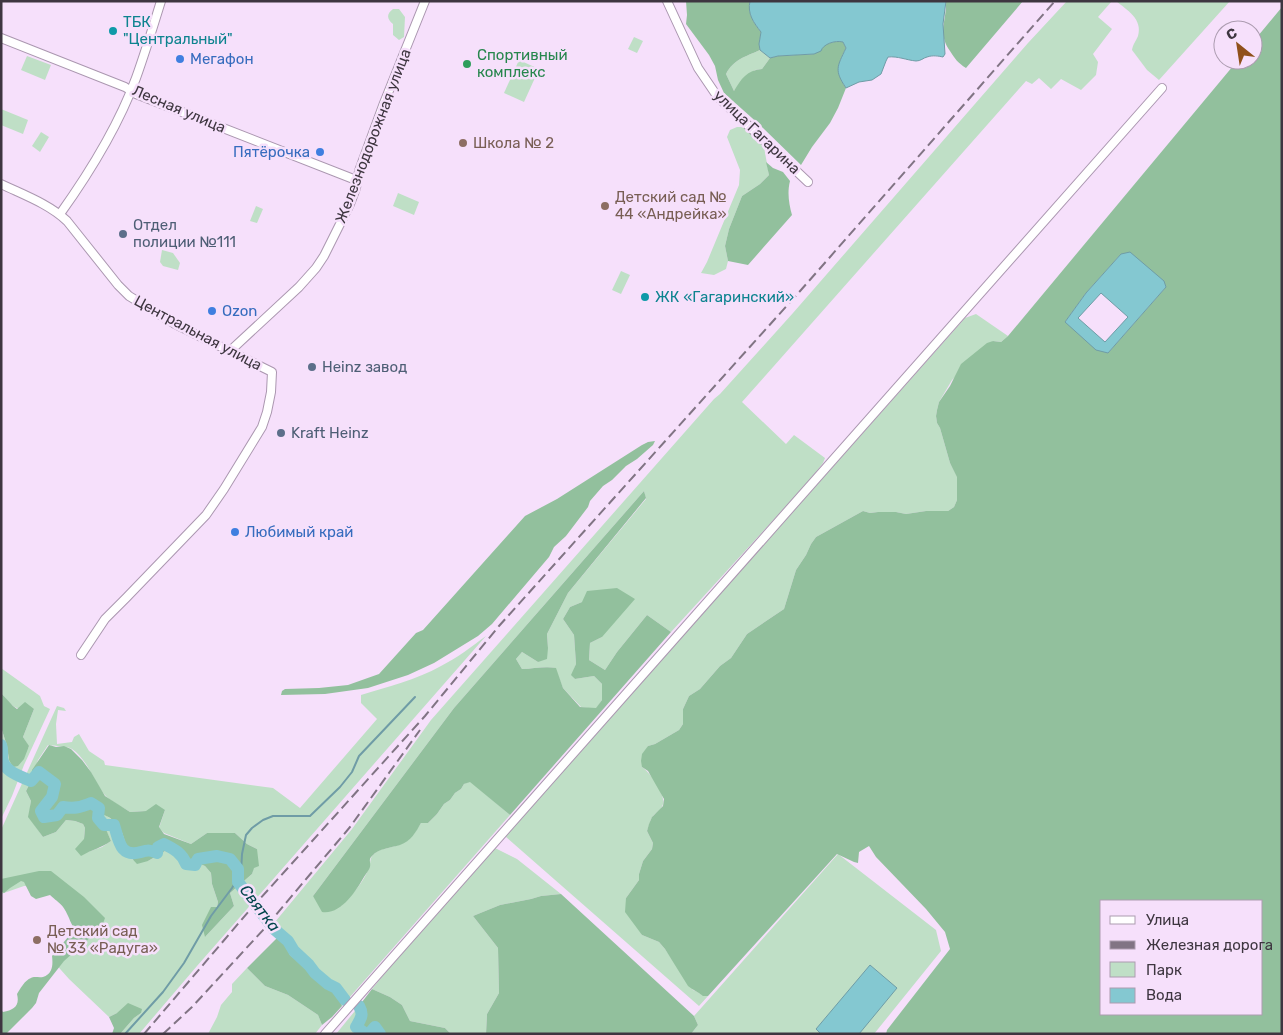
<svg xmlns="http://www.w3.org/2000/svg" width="1283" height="1035" viewBox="0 0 1283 1035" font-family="Rubik,sans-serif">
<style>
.green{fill:#bfdfc6;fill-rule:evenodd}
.forest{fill:#92c09d;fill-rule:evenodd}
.water{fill:#84c8d1;stroke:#6f9ca6;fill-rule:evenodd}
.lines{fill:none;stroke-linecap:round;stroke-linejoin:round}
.stream{stroke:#6f9ca6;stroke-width:2}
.river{stroke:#84c8d1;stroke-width:12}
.minor-casing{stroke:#ab97b0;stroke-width:10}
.minor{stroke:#fff;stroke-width:8}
.rail{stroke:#817484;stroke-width:2;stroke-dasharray:10 5;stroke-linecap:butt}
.culture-dot{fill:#0f9aa8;stroke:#f6e0fb;stroke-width:2}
.shop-dot{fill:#3f7fe0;stroke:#f6e0fb;stroke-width:2}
.leisure-dot{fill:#2e9e5b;stroke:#f6e0fb;stroke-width:2}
.education-dot{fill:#8d6e63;stroke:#f6e0fb;stroke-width:2}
.service-dot{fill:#5c6f8a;stroke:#f6e0fb;stroke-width:2}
.labels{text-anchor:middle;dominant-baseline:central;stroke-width:5;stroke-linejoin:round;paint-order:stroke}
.culture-label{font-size:15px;fill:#0d838f;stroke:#f6e0fb;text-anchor:start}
.leisure-label{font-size:15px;fill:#27864d;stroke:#f6e0fb;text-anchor:start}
.shop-label{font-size:15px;fill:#366cbe;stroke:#f6e0fb;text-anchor:start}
.street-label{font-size:15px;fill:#3e3640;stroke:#f6e0fb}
.education-label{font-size:15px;fill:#785e54;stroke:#f6e0fb;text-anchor:start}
.service-label{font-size:15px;fill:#4e5e75;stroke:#f6e0fb;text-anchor:start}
.water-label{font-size:16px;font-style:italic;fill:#01444b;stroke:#f6e0fb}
</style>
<rect width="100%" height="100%" fill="#f6e0fb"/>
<g class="green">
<path d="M1067 1H1112L1098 17 1112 29 1093 54 1098 62 1096 75 1081 90 1061 79 1051 89 1039 78 1032 84 1026 81 742 402 786 444 794 435 825 458 823 463 810 480 671 632 647 615 617 652 605 670 589 660 590 643 602 637 582 602 570 607 563 619 574 635 576 664 572 675 575 679 594 676 602 684V700L596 709 581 707 563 688 555 668C544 666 533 669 522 669L516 659 522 652 538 662 548 648 547 634 568 593 646 499 644 491 454 708 313 896 341 906C352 895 363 883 369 868 371 863 369 858 374 854 378 850 383 849 388 848 408 843 411 839 421 823H428L437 814 444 804 450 800 455 793 461 789 464 784 470 781 510 815 342 1006 339 998 335 993 327 989 312 977 306 968 290 955 285 945 277 938 283 932 275 922 352 829 431 720 714 399 720 394 793 313 1028 43Z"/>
<path d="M1116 1H1230L1159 80 1147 70 1132 50C1133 44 1136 41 1138 36 1143 19 1127 10 1116 1Z"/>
<path d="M393 9H399L405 17 404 37 399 40 393 35V24C387 19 386 14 393 9Z"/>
<polygon points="634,37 643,41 637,53 628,49"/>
<path d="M760 50 770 58 762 69 755 70 734 91 726 74C734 59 745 57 760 50Z"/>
<polygon points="27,56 51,65 45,80 21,70"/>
<polygon points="519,60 539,69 524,102 504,93"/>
<polygon points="1,109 28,120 23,134 1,125"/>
<polygon points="737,127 745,127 756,137 764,147 769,175 760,184 742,196 729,229 725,246 728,261 726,269 714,275 701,273 707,262 739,185 740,170 727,137 730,130"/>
<polygon points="41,132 49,137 40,152 32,146"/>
<polygon points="398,193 419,202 414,215 393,206"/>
<polygon points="256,206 263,209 257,223 250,221"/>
<polygon points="162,250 173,253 180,263 178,270 163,266 160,262"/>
<polygon points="621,271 630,275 621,294 612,290"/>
<path d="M976 314 1008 336 1001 342 993 341 952 380 939 402 937 410 936 416 937 423 940 428 950 463 957 476V500L954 507 948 511H926L906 514 896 512H878L870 513 863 511 816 537 811 544 806 555 796 570 784 609 747 634 731 658 720 666 700 689 689 696 683 709V724L679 730 655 744 648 746 642 767C650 772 666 795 663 804 662 809 657 812 653 816 650 820 649 826 647 831L653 843 652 849 643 861 639 874V880L626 898 642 935 659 942 665 949 693 990C699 992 702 996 708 996L699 1006 505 836 965 318Z"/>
<path d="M486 636 197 966 139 1034H120L134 1018 141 1013H117L109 1017 69 979 53 961 92 920 50 887 24 886 1 894V830L57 706 64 708 66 711 58 710 56 724 57 744 72 742 74 737 79 734 89 751 104 761 105 765 273 788 300 808 377 719 361 703V695C387 687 416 680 441 666 457 658 471 647 486 636ZM48 745C56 747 65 745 72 749 87 759 94 781 104 794 108 800 124 808 130 812L146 811 165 810 159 828 164 833 191 844 207 833H235L247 844 257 849 252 874 230 893 234 906 205 937 217 907 218 902 212 884 211 873 205 866 200 864 187 869 174 855 165 851 148 861 133 860 120 827 113 820 105 815 98 813 111 841 102 847 88 852 84 839 85 828 83 824 75 821 66 820 56 832 43 837 29 817 31 801 26 791 31 781 38 760Z"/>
<path d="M1 668 40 696 44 706 50 709 24 765 12 796 1 819V727L7 746 9 760 29 747 23 737 34 709C13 709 15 709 1 693Z"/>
<polygon points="495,848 517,859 561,894 541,896 531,899 500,905 473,916 498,948 499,993 487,1014 486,1034 451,1034 445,1028 410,1021 402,1005 390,997 372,989 451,892"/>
<polygon points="838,854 936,930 941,951 874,1034 691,1034 698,1025 694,1016"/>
<polygon points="247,968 265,986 288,995 318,1015 322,1025 315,1034 208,1034 217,1017 221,1005 232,992 232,984"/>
<path d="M359 1006C364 1015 361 1018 356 1027L366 1034H336Z"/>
</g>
<g class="forest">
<path d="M686 1H750C747 14 754 23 761 32L759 44 760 50C745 57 734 59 726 74L734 91C741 79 747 70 762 69L770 58 778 56 814 54 826 44 838 41 843 42 846 48C838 64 835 72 846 88L838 108 830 123 812 147 801 165 761 126 724 93 718 80 715 66 709 55 686 24 687 15Z"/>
<path d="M946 1H1023L966 68C958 63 955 59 950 51 937 33 947 20 946 1Z"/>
<path d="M1282 7V1034H886L887 1030 950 949 945 932 926 909 876 857 869 846 859 852 858 863 854 862 837 854 708 996H703C698 992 693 990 688 986L665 949 659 942 642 935 625 912 626 898 639 880V874L643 861 652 849 653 843 647 831 649 824 652 817 663 806 664 799 648 771 642 767 641 761 642 754 648 746 655 744 679 730 683 724V709L689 696 700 689 720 666 731 658 747 634 784 609 796 570 806 555 811 544 816 537 863 511 870 513 878 512H896L906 514 926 511H948L954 507 957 500V477L950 463 940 428 937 423 936 416 937 410 939 402 950 386 961 364 987 343 993 341 1001 342 1008 336 1238 60H1253V42ZM1121 254 1166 287 1108 353 1065 322 1086 293ZM1102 901H1262V1014H1102Z"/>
<path d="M766 162 773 168 783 172 790 181C787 193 789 204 792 215L748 265 728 261 725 246 729 229 742 196 760 184 769 175Z"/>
<polygon points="655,441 653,445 637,459 626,466 612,480 603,486 590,501 588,507 566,536 554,547 549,557 492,624 478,636 434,663 408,675 368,688 325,694 281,695 282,691 285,689 319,688 348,685 379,674 416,633 423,630 525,516 557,499 642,445 648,442"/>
<path d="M644 491 646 498 568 593 547 634 548 648 547 659 538 662 522 652 516 659 522 669C533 669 544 666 556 668L563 688 580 707 596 708 602 700V684L594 676 575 679 571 675 576 664 574 635 563 619 570 607 582 602 587 591 617 588 635 599 602 637 590 643 589 660 605 670 617 652 647 615 671 632 510 815 470 782 464 784 461 789 455 793 450 800 444 804 437 814 428 823H421C416 832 411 841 400 845 391 848 379 848 372 856 368 860 371 862 370 867 369 870 366 874 364 877 356 891 341 915 322 912L313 896 454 708Z"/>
<polygon points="1,693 13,706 17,709 25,702 34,709 23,737 29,746 24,759 18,766 13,767 9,760 7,746 1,727"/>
<path d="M49 745 56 747 64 746 71 749 82 760 91 772 105 796 130 812 146 811 156 804 165 810 159 827 164 834 191 844 207 833H235L247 844 257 849 259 866 254 868 252 874 230 893 234 906 205 937 202 925 211 907H217L218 902 212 884 211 873 205 866 200 864 187 869 174 855 165 851 148 861 137 864C118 846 132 824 99 813L111 841C101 848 91 850 81 856L75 849 84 839 85 828 83 824 75 821 66 820 56 832 43 837 28 817 31 801 26 791 31 781 32 770Z"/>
<path d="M39 871H51L84 897 105 918 102 926 92 936 64 961 39 993 36 1003 32 1008 6 1034H1V1010L3 1012C14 1010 20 1006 17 994 20 989 25 980 31 978 34 976 39 978 43 977 53 974 53 964 52 956L74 930C73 925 70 922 69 918 63 904 61 905 50 895L36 899 31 896 24 882 21 881 10 888 4 893 1 891V879Z"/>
<polygon points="561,894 694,1016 698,1025 691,1034 486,1034 487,1014 499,993 498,948 473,916 500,905 531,899 541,896"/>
<polygon points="277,938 285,945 290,955 306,968 312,977 327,989 335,993 339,998 342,1006 332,1017 322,1025 318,1015 288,995 265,986 247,968"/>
<path d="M372 989 390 997 402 1005 410 1021 445 1028 451 1034H380L375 1028 369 1034H366L356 1027C361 1018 364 1015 359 1006Z"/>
<polygon points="128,1003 142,1009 141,1013 134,1018 120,1034 112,1034 114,1028 109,1017 117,1013"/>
</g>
<g class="water">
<path d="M750 1H946L943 24 945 54 943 57C938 56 933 55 927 57 923 58 921 61 916 61 906 60 898 56 888 57L886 61 881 74 872 80 859 82 846 88C834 70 837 67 846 48L843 42C835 40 823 44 821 51L814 54 778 56 770 58 760 50 759 44 761 32C754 23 747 14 750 1Z"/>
<path d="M1130 252 1164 281 1166 287 1108 353 1096 350 1065 322 1086 293 1121 254ZM1101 293 1128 317 1105 342 1078 318Z"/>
<polygon points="870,965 897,988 859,1034 821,1034 816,1029"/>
</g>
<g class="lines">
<polyline class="stream" points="125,1034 163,992 184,963 211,916 232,888 241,873 242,854 246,835 252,828 263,820 273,816 310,816 340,787 352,772 359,756 415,697"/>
<g class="river">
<path d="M1 745C3 750 2 754 2 758 4 772 20 776 31 781L39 772 55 784 52 797 41 811 44 817 57 815 63 807C75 809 81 807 91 803L99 808 98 818 104 825H114C119 841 120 858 141 852 148 850 151 850 157 853L158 847 164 844C174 849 182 853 186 864L195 865 198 859 217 856 230 859 238 869V882L274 929 288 941 294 951 309 965 315 973 328 984 336 988 345 1000"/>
<path d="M359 1006C364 1015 361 1018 356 1027L366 1034"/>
<polyline points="369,1034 375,1027 380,1034"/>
</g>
<defs>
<g id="minor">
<polyline points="667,1 698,68 717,96 808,182"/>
<polyline points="1,38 125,87 136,94 356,180"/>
<path d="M1 184C24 195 49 204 67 221L118 285 129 296 175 324 272 372 271 392 267 412 262 427 224 489 206 515 126 598 105 619 81 655"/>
<path d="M60 214C90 172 118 127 136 78 145 53 153 27 161 1"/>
<polyline points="230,351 299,287 316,268 324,256 350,204 356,188 359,171 384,103 425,1"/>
<polyline points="325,1034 1162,88"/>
</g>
</defs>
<use href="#minor" class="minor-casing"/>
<use href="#minor" class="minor"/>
<g class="rail">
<polyline points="144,1034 249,911 425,716 499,626 801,290 1055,1"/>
<polyline points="163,1034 192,1007 264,929 350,827 420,730"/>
</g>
</g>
<g class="culture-dot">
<circle cx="113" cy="31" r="5"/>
<circle cx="645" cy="297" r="5"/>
</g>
<g class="shop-dot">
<circle cx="180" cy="59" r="5"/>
<circle cx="320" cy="152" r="5"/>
<circle cx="212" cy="311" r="5"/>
<circle cx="235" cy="532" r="5"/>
</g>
<circle class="leisure-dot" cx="467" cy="64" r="5"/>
<g class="education-dot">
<circle cx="463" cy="143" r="5"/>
<circle cx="605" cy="206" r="5"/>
<circle cx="37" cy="940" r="5"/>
</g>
<g class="service-dot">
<circle cx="123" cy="234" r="5"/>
<circle cx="312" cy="367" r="5"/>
<circle cx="281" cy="433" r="5"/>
</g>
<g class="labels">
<g class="culture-label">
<text x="123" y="22">ТБК<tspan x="123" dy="17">"Центральный"</tspan></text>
<text x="655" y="297">ЖК «Гагаринский»</text>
</g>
<g class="leisure-label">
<text x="477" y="55">Спортивный<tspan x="477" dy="17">комплекс</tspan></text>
</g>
<g class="shop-label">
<text x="190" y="59">Мегафон</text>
<text x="310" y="152" text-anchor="end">Пятёрочка</text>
<text x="222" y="311">Ozon</text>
<text x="245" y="532">Любимый край</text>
</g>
<g class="street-label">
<text transform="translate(179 109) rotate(23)">Лесная улица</text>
<text transform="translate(757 132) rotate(44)">улица Гагарина</text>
<text transform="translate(373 136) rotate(-69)">Железнодорожная улица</text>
<text transform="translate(198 333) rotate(28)">Центральная улица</text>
</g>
<g class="education-label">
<text x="473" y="143">Школа № 2</text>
<text x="615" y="197">Детский сад №<tspan x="615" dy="17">44 «Андрейка»</tspan></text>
<text x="47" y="931">Детский сад<tspan x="47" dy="17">№ 33 «Радуга»</tspan></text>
</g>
<g class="service-label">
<text x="133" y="225">Отдел<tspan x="133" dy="17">полиции №111</tspan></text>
<text x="322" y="367">Heinz завод</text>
<text x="291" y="433">Kraft Heinz</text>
</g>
<g class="water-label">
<text transform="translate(260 908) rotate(52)">Святка</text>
</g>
</g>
<rect width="1283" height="1035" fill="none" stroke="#3e3640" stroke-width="5"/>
<rect x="1100" y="900" width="162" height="115" fill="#f6e0fb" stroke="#ac9cb0"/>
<rect x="1110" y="916" width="25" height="8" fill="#ffffff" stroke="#ac9cb0"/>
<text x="1146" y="925" font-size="15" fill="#3e3640">Улица</text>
<rect x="1110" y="941" width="25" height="8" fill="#817484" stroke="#ac9cb0"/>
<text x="1146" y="950" font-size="15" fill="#3e3640">Железная дорога</text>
<rect x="1110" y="962" width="25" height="15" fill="#bfdfc6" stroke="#ac9cb0"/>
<text x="1146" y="975" font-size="15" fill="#3e3640">Парк</text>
<rect x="1110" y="988" width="25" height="15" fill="#84c8d1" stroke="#ac9cb0"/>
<text x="1146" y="1000" font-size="15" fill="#3e3640">Вода</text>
<g transform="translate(1238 45) rotate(330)"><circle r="24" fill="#f6e0fb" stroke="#ac9cb0"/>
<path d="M0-4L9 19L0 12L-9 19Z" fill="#90501b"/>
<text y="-8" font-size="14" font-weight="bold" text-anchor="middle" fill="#3e3640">С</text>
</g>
</svg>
